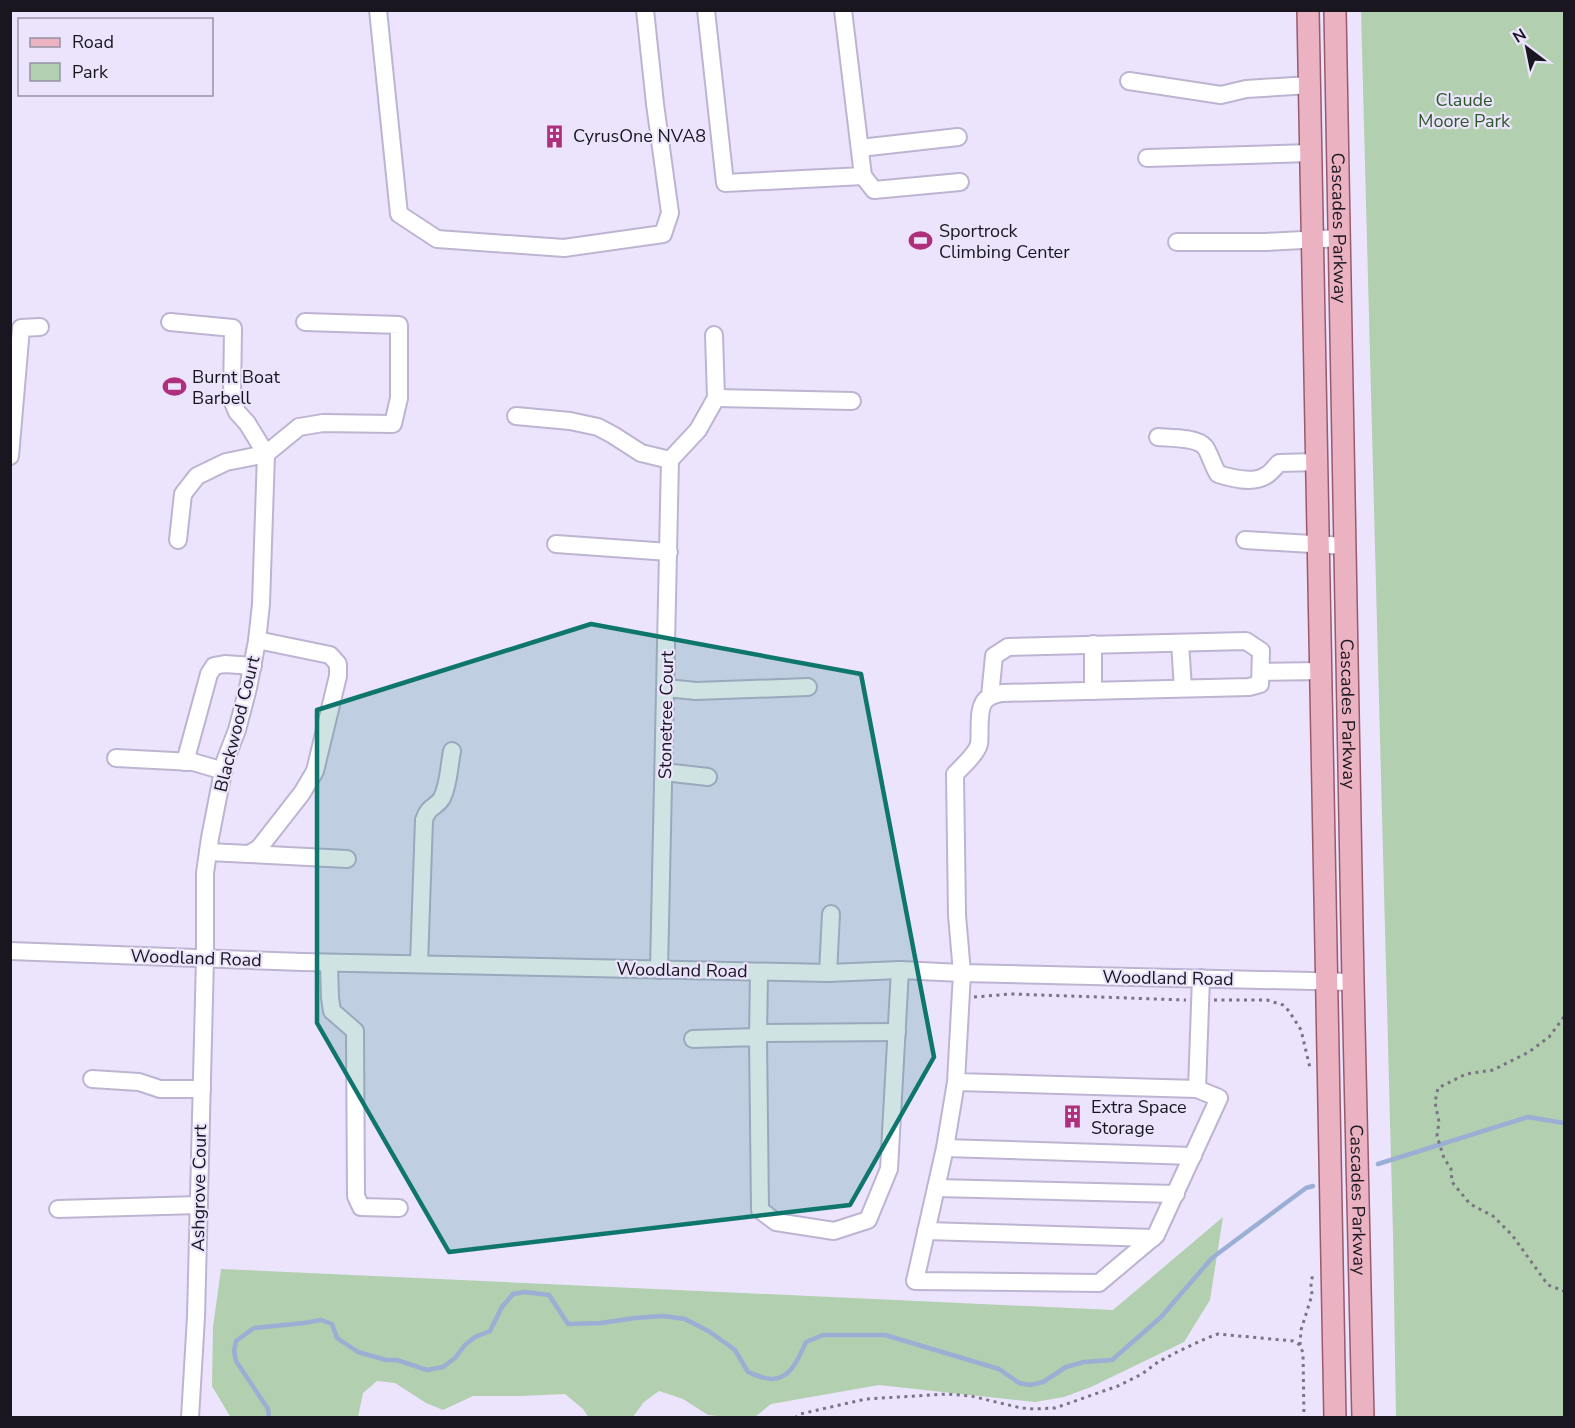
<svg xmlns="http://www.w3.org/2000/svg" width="1575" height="1428" viewBox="0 0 1575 1428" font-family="'Nunito Sans',sans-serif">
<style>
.green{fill:#b2cfaf}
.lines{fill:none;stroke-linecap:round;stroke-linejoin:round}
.stream{stroke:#9baed3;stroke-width:4.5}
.minor-casing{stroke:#bdb4d2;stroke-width:20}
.major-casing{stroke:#985a6d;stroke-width:24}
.path{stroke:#797384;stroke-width:3;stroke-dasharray:3 4.5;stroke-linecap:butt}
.minor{stroke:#fff;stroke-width:16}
.major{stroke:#ebb2c1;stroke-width:21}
.marked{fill:#0f766e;fill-opacity:0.2;stroke:#0f766e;stroke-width:4.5;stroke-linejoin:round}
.labels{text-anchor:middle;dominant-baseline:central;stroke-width:4.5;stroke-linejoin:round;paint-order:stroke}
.park-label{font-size:18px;fill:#2c5829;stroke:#ece4fd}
.poi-label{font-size:18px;fill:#191620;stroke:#ece4fd;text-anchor:start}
.street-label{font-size:18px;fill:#191620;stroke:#ece4fd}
</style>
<rect width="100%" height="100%" fill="#ece4fd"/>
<g class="green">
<polygon points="1361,11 1564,11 1564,1417 1396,1417 1393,1235"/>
<polygon points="1223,1217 1210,1300 1184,1342 1091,1387 1064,1397 1035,1402 879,1385 771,1404 755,1417 737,1418 708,1415 683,1399 659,1391 644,1402 633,1417 589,1418 583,1409 565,1394 520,1396 473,1396 443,1410 426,1403 395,1383 377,1381 363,1393 358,1417 231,1418 212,1386 213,1327 221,1269 1113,1310"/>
</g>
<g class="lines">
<g class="stream">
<polyline points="1378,1164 1528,1117 1564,1123"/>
<path d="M269 1418 268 1409 236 1361 234 1351 236 1341 254 1328 304 1323 321 1320 332 1324 337 1338 358 1352 386 1360H397L427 1370 443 1367 455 1358 465 1345 475 1337 490 1331 502 1307 513 1294 525 1292 549 1295 568 1324 601 1323 635 1318 663 1316 685 1319 710 1332 735 1350 748 1372C755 1375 764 1379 772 1379 791 1379 799 1357 806 1342L823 1335H885L999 1369 1019 1383 1030 1385 1043 1382 1066 1367 1084 1362 1112 1360 1161 1317 1212 1258 1306 1188 1313 1186"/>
</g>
<defs>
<g id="minor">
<polyline points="378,10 399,214 437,239 564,248 663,234 670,213 655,104 645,10"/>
<polyline points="706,10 725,183 863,176 843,10"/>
<polyline points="1129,81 1221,95 1246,89 1310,85"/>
<polyline points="860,148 958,137"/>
<polyline points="1147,158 1311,153"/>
<polyline points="863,176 874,190 960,182"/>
<polyline points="1177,242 1265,242 1340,238"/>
<polyline points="170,322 233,328 232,400 237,412 247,423 266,454"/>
<polyline points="716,398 852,401"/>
<polyline points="516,416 570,421 598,427 613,435 641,453 670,460"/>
<path d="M1158 437C1170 438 1197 437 1205 447 1209 452 1213 466 1218 474 1231 478 1252 484 1265 476 1270 474 1275 467 1279 463L1317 462"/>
<polyline points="10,456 21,328 40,327"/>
<polyline points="670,460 698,430 716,398 714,335"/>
<polyline points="178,540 183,494 197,476 226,462 266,454 299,427 323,423 393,424 399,398 399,325 305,322"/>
<polyline points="1245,540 1345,546"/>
<polyline points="556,544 669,552"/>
<polyline points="1180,643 1183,688"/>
<polyline points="1093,644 1093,691"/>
<polyline points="1261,672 1321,671"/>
<polyline points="666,688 696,691 808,687"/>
<polyline points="116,758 193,762 224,771"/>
<polyline points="185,762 209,674 214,666 225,664 253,666"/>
<polyline points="664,772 708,777"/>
<polyline points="208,852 249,854 259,848 302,793 315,771 338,676 338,664 330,655 257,640"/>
<polyline points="249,854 347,859"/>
<polyline points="10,951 302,962 828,973 900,970 962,973 1353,982"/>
<polyline points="329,963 330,998 332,1011 355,1031 356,1196 361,1207 399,1208"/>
<path d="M419 964 424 820C429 805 436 808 442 798 449 784 449 766 452 751"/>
<polyline points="659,970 670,460"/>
<polyline points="828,973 831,914"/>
<polyline points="759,1033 897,1032"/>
<polyline points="758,1037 759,972"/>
<polyline points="693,1039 758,1037 760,1210 776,1222 834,1231 868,1220 889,1169 900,970"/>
<polyline points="92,1079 139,1082 160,1089 202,1089"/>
<path d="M956 1082 1197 1089 1219 1098 1156 1235 1099 1283 915 1281 945 1148 956 1082 962 973 957 915 955 774C962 767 977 753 979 744 981 732 976 705 988 698 992 695 997 694 1002 693L1249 687 1260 684 1261 651 1246 641 1008 647 994 656 990 696"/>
<polyline points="1197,1089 1201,978"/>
<polyline points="945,1148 1193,1156"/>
<polyline points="936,1188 1176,1194"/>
<polyline points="58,1209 199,1205"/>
<polyline points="926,1231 1153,1238"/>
<polyline points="190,1418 196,1317 205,958 205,873 210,838 225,761 237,730 248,688 257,641 261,604 266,454"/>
</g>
<g id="major">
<polyline points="1308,10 1335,1418"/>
<path id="s1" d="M1335 10 1353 982 1363 1418"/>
</g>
</defs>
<use href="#minor" class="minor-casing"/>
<use href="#major" class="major-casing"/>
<g class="path">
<polyline points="974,997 1011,994 1186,1000"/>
<polyline points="1214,1000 1267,1000 1283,1005 1289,1011 1301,1030 1310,1068"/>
<polyline points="1564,1017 1549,1037 1529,1052 1493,1070 1466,1074 1438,1088 1435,1102 1439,1122 1437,1136 1444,1158 1451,1169 1452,1182 1470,1204 1493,1216 1512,1235 1548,1285 1564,1291"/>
<polyline points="1300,1345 1301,1330 1312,1295 1311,1285 1313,1272"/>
<polyline points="795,1418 800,1414 866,1399 947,1394 971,1396 1021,1408 1035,1409 1055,1408 1118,1386 1142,1374 1158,1362 1179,1351 1207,1338 1218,1334 1293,1341 1300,1345 1303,1353 1304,1418"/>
</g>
<use href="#minor" class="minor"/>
<use href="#major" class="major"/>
</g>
<path class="marked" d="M591 624 861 674 934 1057 850 1205 449 1252 317 1023V710Z"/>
<defs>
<symbol id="building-bare" viewBox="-9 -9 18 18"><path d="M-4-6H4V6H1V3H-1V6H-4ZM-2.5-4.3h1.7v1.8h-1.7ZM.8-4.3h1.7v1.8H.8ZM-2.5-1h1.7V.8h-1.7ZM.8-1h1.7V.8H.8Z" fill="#ae2f7c" stroke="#ece4fd" stroke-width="2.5" paint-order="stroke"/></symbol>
<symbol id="stadium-bare" viewBox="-9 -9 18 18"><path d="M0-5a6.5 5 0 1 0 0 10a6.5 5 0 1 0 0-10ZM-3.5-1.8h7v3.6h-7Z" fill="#ae2f7c" stroke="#ece4fd" stroke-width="2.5" paint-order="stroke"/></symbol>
</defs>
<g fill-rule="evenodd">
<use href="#building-bare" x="538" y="120" width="33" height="33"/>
<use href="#stadium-bare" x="904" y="224" width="33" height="33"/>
<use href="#stadium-bare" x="158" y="370" width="33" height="33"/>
<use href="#building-bare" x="1056" y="1100" width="33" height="33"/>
</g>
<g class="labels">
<g class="park-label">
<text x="1464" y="100">Claude<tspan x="1464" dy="21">Moore Park</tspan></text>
</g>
<g class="poi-label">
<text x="573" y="136">CyrusOne NVA8</text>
<text x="939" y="231">Sportrock<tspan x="939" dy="21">Climbing Center</tspan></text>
<text x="192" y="377">Burnt Boat<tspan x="192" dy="21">Barbell</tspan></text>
<text x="1091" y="1107">Extra Space<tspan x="1091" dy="21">Storage</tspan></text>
</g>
<g class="street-label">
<text stroke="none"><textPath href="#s1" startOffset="218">Cascades Parkway</textPath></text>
<text stroke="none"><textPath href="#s1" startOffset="704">Cascades Parkway</textPath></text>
<text transform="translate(666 715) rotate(-89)">Stonetree Court</text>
<text transform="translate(237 724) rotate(-76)">Blackwood Court</text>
<text transform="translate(196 958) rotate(2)">Woodland Road</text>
<text transform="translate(682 970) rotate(1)">Woodland Road</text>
<text transform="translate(1168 978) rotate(1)">Woodland Road</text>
<text transform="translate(199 1188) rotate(-89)">Ashgrove Court</text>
<text stroke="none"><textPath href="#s1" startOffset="1190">Cascades Parkway</textPath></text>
</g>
</g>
<rect width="1575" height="1428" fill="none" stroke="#191620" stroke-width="24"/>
<rect x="18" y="18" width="195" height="78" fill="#ece4fd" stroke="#9892a5" stroke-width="1.5"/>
<rect x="30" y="38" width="30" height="9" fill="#ebb2c1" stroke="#9892a5" stroke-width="1.5"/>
<text x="72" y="48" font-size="18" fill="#191620">Road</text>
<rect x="30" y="63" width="30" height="18" fill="#b2cfaf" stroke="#9892a5" stroke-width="1.5"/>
<text x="72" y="78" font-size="18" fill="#191620">Park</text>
<g transform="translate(1527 48) rotate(328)" stroke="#ece4fd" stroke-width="4.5" paint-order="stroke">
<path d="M0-4.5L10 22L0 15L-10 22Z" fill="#191620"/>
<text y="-9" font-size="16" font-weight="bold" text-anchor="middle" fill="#191620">N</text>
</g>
</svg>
